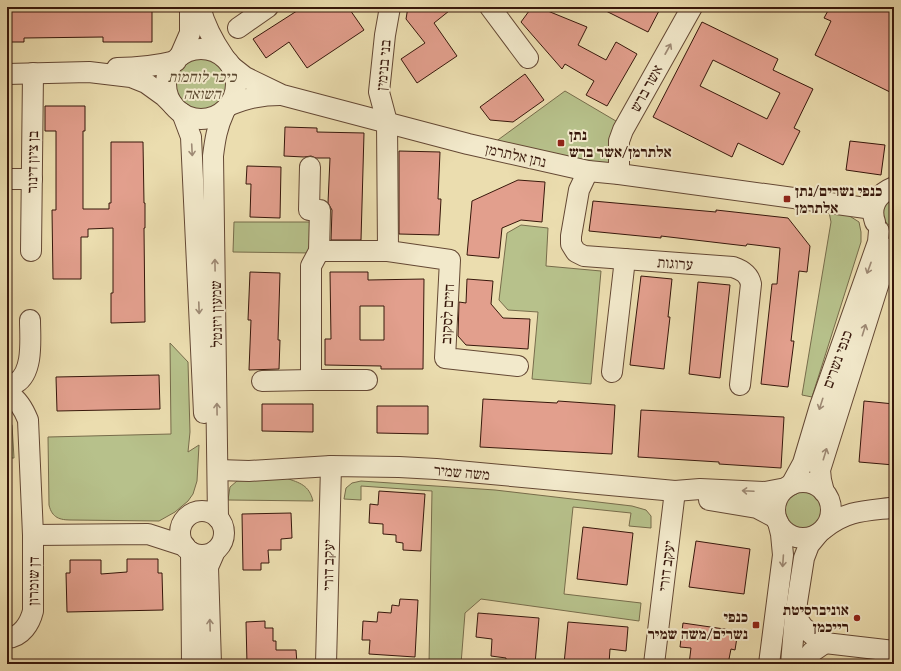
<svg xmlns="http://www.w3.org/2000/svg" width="901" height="671" viewBox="0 0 901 671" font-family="'EB Garamond','Frank Ruhl Libre',serif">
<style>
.green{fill:#b7c18b;stroke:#776c4b}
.building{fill:#e29f8d;stroke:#37170b;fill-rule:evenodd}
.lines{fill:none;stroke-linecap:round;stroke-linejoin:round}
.minor-casing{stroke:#644834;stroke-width:22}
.minor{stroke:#f2e9cb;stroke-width:20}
.oneway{stroke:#9e8a75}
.poi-dot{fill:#8f2418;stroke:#f2e9cb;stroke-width:1.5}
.labels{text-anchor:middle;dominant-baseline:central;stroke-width:4;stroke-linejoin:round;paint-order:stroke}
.street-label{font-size:15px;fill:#37170b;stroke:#f2e9cb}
.park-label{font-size:15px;font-style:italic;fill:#5d4a31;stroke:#f2e9cb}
.poi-label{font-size:15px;font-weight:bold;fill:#37170b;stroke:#f2e9cb;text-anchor:start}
</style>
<rect width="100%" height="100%" fill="#ebddaf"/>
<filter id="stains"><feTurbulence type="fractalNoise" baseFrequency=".005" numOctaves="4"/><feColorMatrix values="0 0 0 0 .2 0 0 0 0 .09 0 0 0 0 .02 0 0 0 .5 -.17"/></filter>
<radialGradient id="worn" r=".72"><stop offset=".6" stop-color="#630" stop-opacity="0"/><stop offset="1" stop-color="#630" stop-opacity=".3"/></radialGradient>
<g class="green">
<circle cx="202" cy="84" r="26"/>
<polygon points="565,91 621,124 609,172 491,145"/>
<path d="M894 196V229C886 225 879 214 884 205 886 201 891 198 894 196Z"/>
<polygon points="829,212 848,215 859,222 861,232 861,242 812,397 802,395 831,222"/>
<polygon points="234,222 312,222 312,253 233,252"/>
<polygon points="521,225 548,228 546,266 601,271 591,384 532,379 538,312 508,310 499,300 507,233"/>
<path d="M170 343 188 362 190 432 188 452 199 445 197 481 193 494 188 501 175 512 159 521 71 520C60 520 52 518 49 505L48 437 171 434Z"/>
<polygon points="7,418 12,425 14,458 7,458"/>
<path d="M286 478C300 483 309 485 313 501L228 500 230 487 237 481Z"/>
<polygon points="361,481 495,490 632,506 646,510 651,516 651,528 629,526 631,513 573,507 564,594 641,603 639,621 481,599 465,613 461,664 429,664 432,491 361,486 361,500 344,499 346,488 352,483"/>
<circle cx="803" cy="510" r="19"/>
</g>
<g class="building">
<polygon points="7,7 152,7 152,42 103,42 103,37 24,38 24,42 7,42"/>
<polygon points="303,7 348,7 364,30 307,68 289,42 266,58 253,39"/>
<polygon points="408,7 454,7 434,23 457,56 417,83 401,59 425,43 406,19"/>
<polygon points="532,7 538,7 587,27 578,45 606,60 616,42 637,54 607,106 586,95 594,81 565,64 562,69 521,22"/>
<polygon points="598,7 661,7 648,32"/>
<polygon points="830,7 894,7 894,94 815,55 831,21 824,18"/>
<path d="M702 22 778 59 773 70 813 89 794 128 800 131 783 165 738 143 732 157 653 117ZM713 60 780 93 767 119 700 86Z"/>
<polygon points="525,74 544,100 513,122 490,120 480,107"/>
<polygon points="45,106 85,106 85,131 83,131 83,209 109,209 109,203 111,203 111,142 143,142 144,203 145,203 145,228 144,228 145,322 111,323 111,293 113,293 113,228 88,229 88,237 81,237 81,279 53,279 52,210 56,210 56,131 45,131"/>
<polygon points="285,127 317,128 317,132 364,133 361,240 331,240 332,210 328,203 330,158 316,158 311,156 304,157 284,156"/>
<polygon points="850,141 885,145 881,175 846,170"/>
<polygon points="399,151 440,152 438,199 441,199 439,235 399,234"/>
<polygon points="247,166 281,167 280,218 250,217 251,184 246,184"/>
<polygon points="518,180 545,182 542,222 521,220 502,228 499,258 467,255 472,201"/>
<polygon points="593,201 716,212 716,210 788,218 810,246 807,272 799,271 791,341 794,341 788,387 761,384 772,284 777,284 780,248 747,244 746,246 661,236 661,238 589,231"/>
<polygon points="250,272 280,273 278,340 280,340 279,369 249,370 251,320 248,320"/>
<path d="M330 272H368V280L424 279 423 369H381V366L325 365V339H331ZM360 306H384V340H360Z"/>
<polygon points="641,276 672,279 668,317 670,317 664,369 630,365"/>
<polygon points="467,279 493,281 491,304 503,318 530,319 528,349 466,345 458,336 459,302 466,303"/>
<polygon points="698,282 730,285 720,378 689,374"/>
<polygon points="159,375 160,409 57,411 56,377"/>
<polygon points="483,399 557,403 558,401 615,405 612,454 480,447"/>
<polygon points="864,401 894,404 894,465 859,462"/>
<polygon points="262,404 313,404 313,432 262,431"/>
<polygon points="377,406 428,406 428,434 377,433"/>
<polygon points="641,410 784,417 781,468 719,464 719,462 638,457"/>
<polygon points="379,491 425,494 421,551 403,550 403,543 396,542 396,535 383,534 383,524 369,523 370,504 378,505"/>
<polygon points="291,513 292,538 281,539 281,550 268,550 269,563 261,563 261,570 243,570 242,514"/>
<polygon points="583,527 633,533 627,585 577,579"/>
<polygon points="696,541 750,549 744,594 689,587"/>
<polygon points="127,559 158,559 158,573 162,573 163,610 67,612 66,573 70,573 70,560 101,560 101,574 127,572"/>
<polygon points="400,599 418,600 415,657 369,654 370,640 362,640 363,621 377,622 378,612 391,613 392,605 399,606"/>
<polygon points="478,613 539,618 535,664 506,664 506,658 491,656 492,639 476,637"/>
<polygon points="265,621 265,628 273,628 273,641 276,641 276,650 296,650 297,664 247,664 246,622"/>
<polygon points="568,622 628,627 626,651 610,649 609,664 564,664"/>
<polygon points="683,623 738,631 735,650 731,649 728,664 689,664 691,648 680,647"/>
</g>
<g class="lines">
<defs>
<g id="minor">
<path d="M200 7C205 26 213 41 224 57"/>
<polyline points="390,7 385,35 379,92 387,122 388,251 450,260 445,358 518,366"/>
<polyline points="490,7 528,58"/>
<polyline points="238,28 268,7"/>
<circle cx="201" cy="84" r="35"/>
<polyline points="180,56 190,33 190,7"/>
<polyline points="231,66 245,77 282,95 468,144 588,171 619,174 873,209"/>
<path d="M117 68C137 68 156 66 176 61"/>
<polyline points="7,74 89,72 131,77 146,83 164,96 173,105"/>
<path d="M230 105C248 98 261 95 280 95"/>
<polyline points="182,113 191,137 204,413"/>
<polyline points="310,167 309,210 320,210 319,251 311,266 311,380 367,380"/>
<path d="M588 171 579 190 571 236V244L576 252 584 256 733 267C742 270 749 274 751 284L740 385"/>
<polyline points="619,174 619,141 623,130 692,7"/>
<polyline points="7,179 32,179"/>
<path d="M875 222C869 205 879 193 894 187"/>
<polyline points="31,251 33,73"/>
<polyline points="319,251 388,251"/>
<polyline points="612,372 625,259"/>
<polyline points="262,381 311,380"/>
<path d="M7 385C10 384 14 384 16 383 34 372 30 338 30 320"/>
<path d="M7 392C18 400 23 408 28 420L33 535V611C30 623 22 637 7 638"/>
<polyline points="218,470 249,471 331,466 399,467 436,469 675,491 700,489 765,492 786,488"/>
<circle cx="803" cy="510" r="28"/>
<polyline points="791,485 803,463 820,406 878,242 879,231"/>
<polyline points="824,492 821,480 820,470 888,254 894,247"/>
<polyline points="709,500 757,508 776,518"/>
<circle cx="202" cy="533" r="22"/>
<path d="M218 518 213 156C215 140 217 127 224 112"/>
<path d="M825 528C846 511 863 511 890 508"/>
<polyline points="33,535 148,534 185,546"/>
<polyline points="191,552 192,664"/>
<polyline points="795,615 803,627 815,637 825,643 894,651"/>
<polyline points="211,664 208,567 215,551"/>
<polyline points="326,664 331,466"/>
<polyline points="654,664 675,491"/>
<polyline points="769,664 783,555 781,534 778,522"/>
<polyline points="791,664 795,615 804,558 809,545 818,534"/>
<polyline points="802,664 812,652 825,643"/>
</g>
</defs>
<use href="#minor" class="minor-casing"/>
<use href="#minor" class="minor"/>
</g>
<defs><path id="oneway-shaft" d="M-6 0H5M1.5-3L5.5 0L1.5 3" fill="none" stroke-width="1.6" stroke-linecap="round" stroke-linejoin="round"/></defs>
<g class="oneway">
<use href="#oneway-shaft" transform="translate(668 49) rotate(-61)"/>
<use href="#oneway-shaft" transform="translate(192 150) rotate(87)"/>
<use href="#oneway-shaft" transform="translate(215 265) rotate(-91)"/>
<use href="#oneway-shaft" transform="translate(869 268) rotate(110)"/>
<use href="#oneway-shaft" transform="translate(199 308) rotate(88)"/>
<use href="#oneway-shaft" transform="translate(864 330) rotate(-73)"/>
<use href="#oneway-shaft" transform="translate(821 404) rotate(108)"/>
<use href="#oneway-shaft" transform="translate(217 409) rotate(-91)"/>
<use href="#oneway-shaft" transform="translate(825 454) rotate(-73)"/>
<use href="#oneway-shaft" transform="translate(748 491) rotate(-177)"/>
<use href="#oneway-shaft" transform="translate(783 561) rotate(94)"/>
<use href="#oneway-shaft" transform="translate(210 625) rotate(-92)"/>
</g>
<g class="poi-dot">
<rect x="557" y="139" width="8" height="8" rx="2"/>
<rect x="783" y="195" width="8" height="8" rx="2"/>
<circle cx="857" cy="618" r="4"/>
<rect x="752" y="621" width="8" height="8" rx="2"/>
</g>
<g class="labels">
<g class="street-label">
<text transform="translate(383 65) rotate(-85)">בני בנימין</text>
<text transform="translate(646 88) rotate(-61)">אשר ברש</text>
<text transform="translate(516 155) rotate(13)">נתן אלתרמן</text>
<text transform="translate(32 162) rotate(-89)">בן ציון דינור</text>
<text transform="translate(675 263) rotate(4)">ערוגות</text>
<text transform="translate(216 314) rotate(-91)">שמעון ויזנטל</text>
<text transform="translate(447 314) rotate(-87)">חיים לסקוב</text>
<text transform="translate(837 359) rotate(-70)">כנפי נשרים</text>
<text transform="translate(462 472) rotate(5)">משה שמיר</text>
<text transform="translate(328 565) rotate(-89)">יעקב דורי</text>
<text transform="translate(666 566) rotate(-83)">יעקב דורי</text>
<text transform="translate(33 581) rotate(-89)">דן שומרון</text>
</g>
<g class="park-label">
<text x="202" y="76">כיכר לוחמות<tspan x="202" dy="17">השואה</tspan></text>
</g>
<g class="poi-label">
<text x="569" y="134">נתן<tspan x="569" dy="17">אלתרמן/אשר ברש</tspan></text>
<text x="795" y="190">כנפי נשרים/נתן<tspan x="795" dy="17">אלתרמן</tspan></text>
<text x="849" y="609" text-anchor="end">אוניברסיטת<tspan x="849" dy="17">רייכמן</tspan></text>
<text x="748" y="616" text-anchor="end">כנפי<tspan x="748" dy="17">נשרים/משה שמיר</tspan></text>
</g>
</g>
<rect width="901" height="671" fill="none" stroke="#ebddaf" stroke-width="24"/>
<rect x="8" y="8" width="885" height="655" fill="none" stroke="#37170b" stroke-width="2"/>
<rect x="12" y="12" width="877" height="647" fill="none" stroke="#37170b"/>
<rect width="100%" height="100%" filter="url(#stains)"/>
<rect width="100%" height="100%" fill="url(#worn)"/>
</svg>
